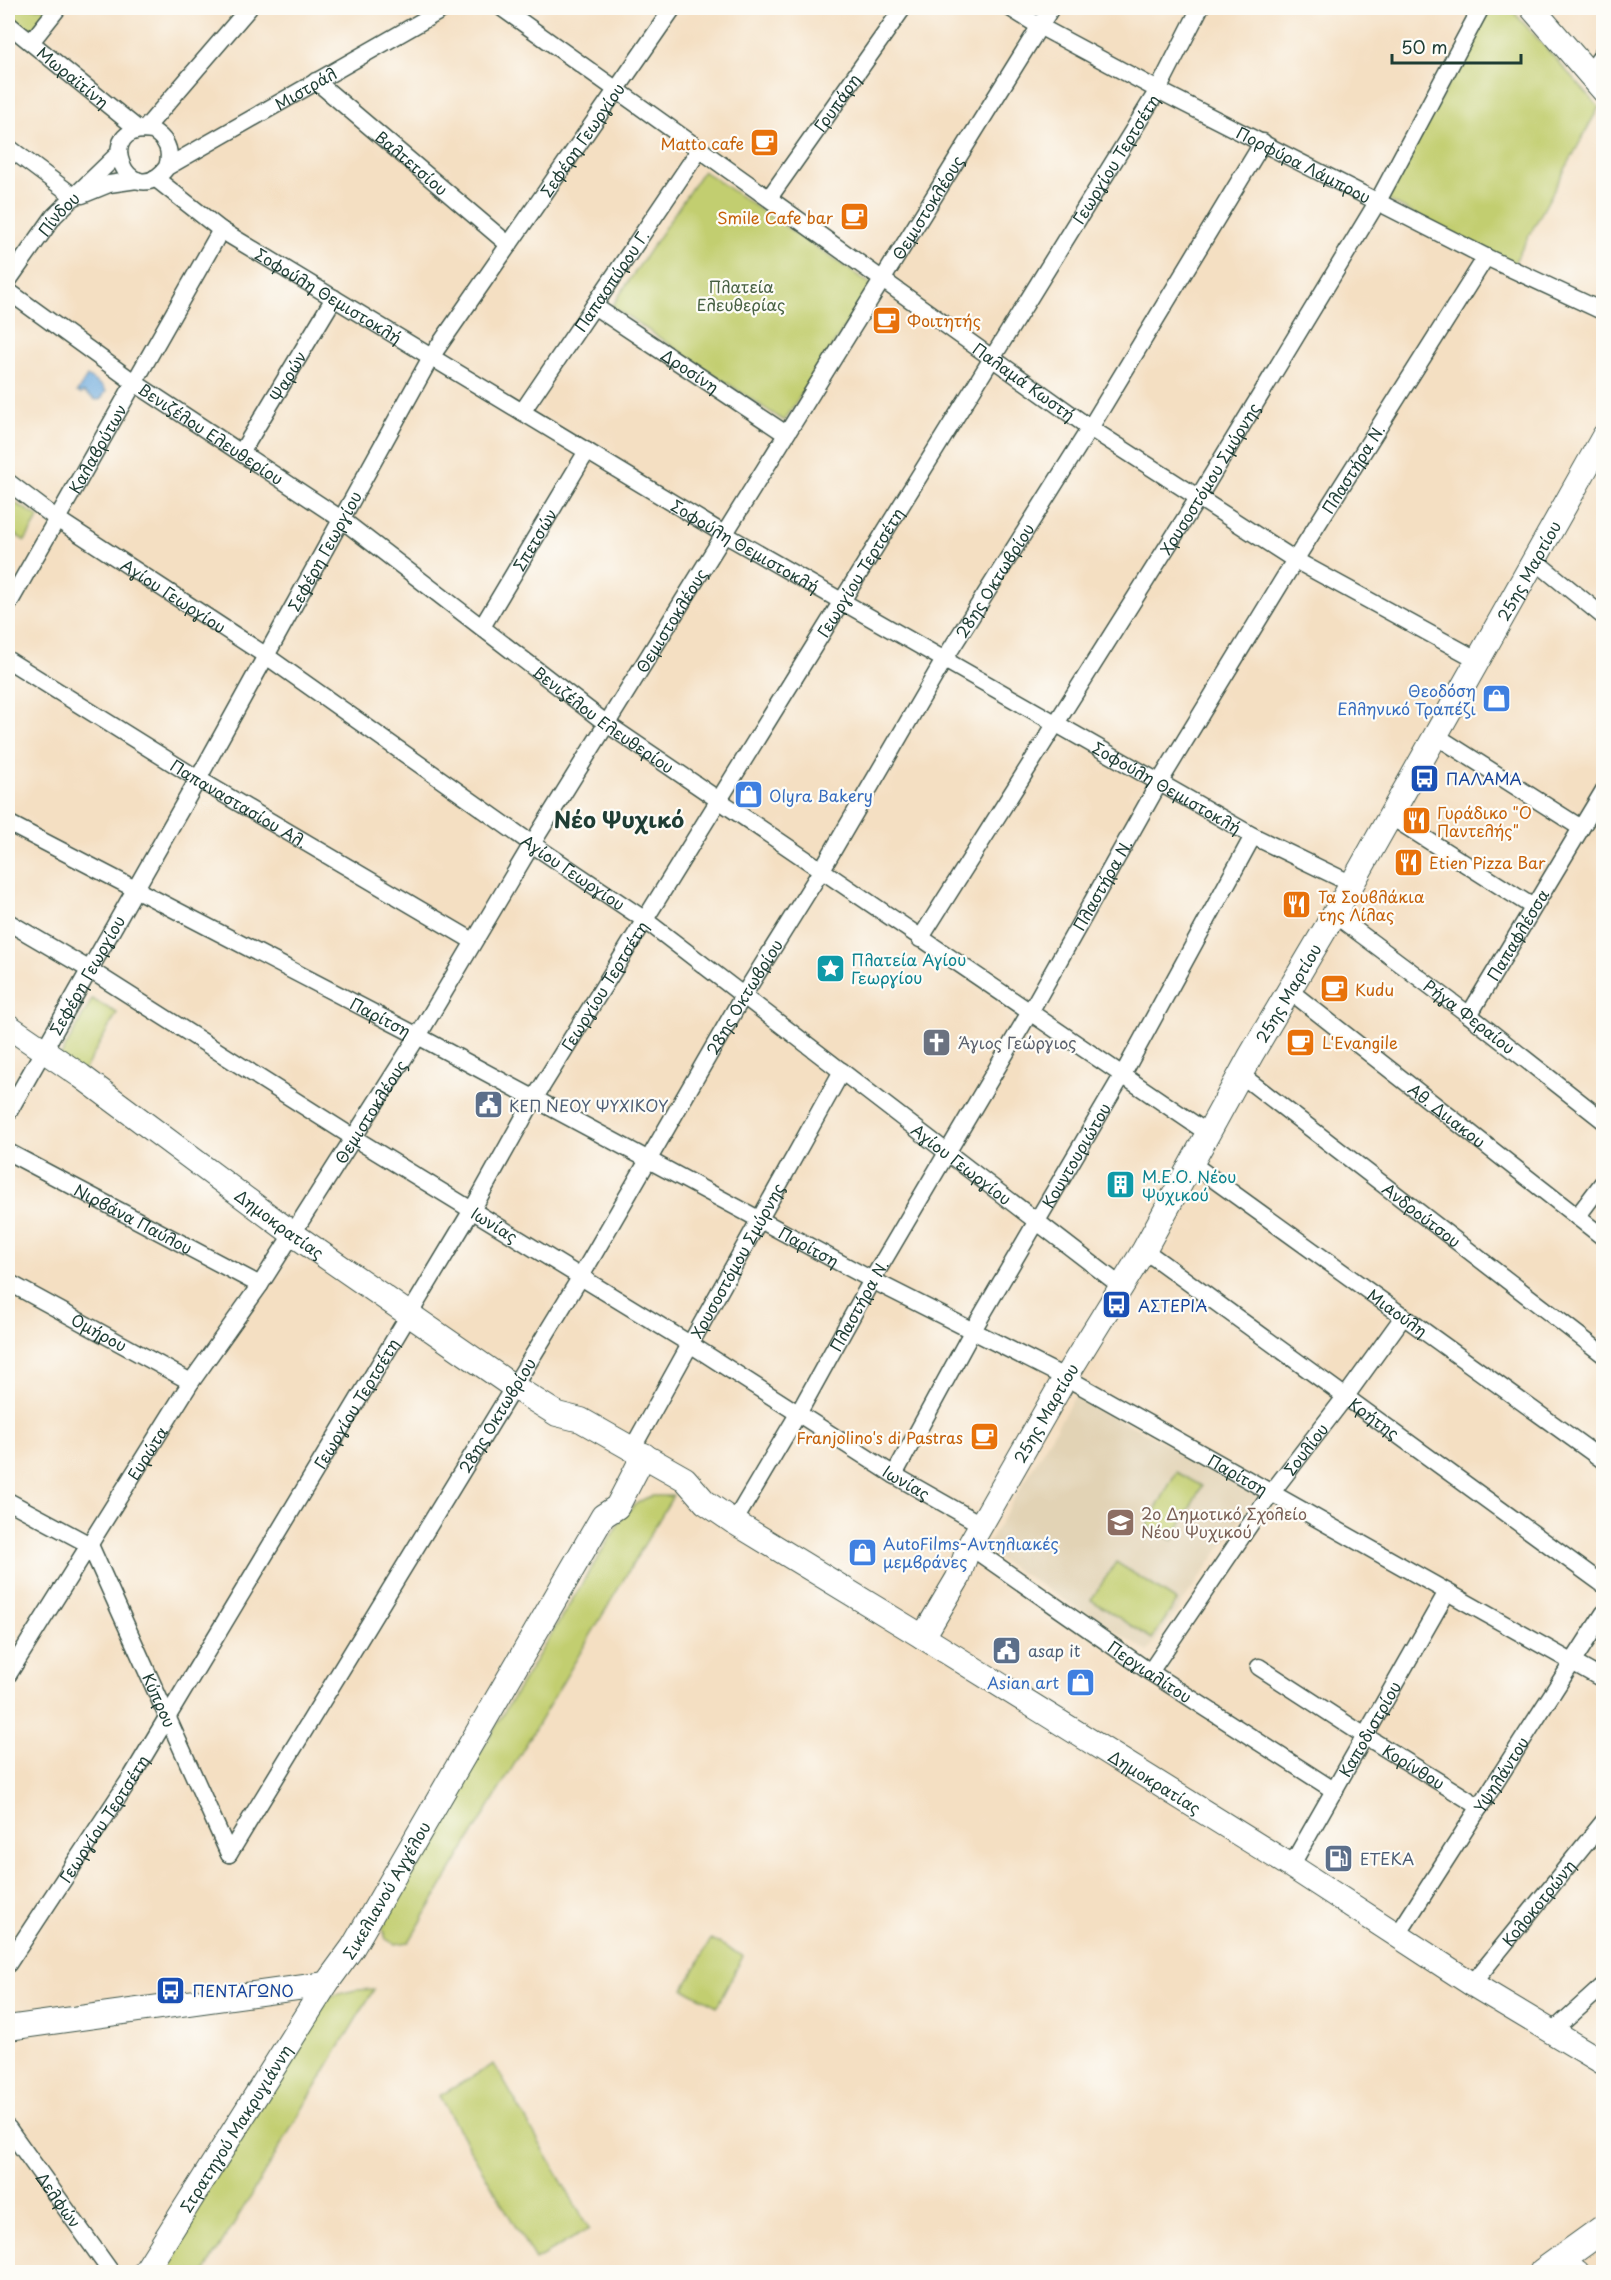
<svg xmlns="http://www.w3.org/2000/svg" width="1611" height="2280" viewBox="0 0 1611 2280" font-family="'Playpen Sans',sans-serif">
<style>
.built{fill:#e2d3b5}
.green{fill:#c2ce70;stroke:#708652;stroke-width:1.5}
.water{fill:#6ba8dc;stroke:#457288;stroke-width:1.5}
.lines{fill:none;stroke-linecap:round;stroke-linejoin:round}
.street-casing{stroke:#3f5549;stroke-width:19}
.secondary-casing{stroke:#3f5549;stroke-width:26}
.primary-casing{stroke:#3f5549;stroke-width:29}
.street{stroke:#fff;stroke-width:16}
.secondary{stroke:#fff;stroke-width:24}
.primary{stroke:#fff;stroke-width:27}
.labels{text-anchor:middle;dominant-baseline:central;stroke-width:4.5;stroke-linejoin:round;paint-order:stroke}
.street-label{font-size:16px;fill:#1f3d34;stroke:#fdfcf7}
.food-label{font-size:16px;fill:#c56008;stroke:#fdfcf7;text-anchor:start}
.park-label{font-size:16px;fill:#486143;stroke:#fdfcf7}
.shop-label{font-size:16px;fill:#366cbe;stroke:#fdfcf7;text-anchor:end}
.transit-label{font-size:16px;fill:#164399;stroke:#fdfcf7;text-anchor:start}
.culture-label{font-size:16px;fill:#0d838f;stroke:#fdfcf7;text-anchor:start}
.worship-label{font-size:16px;fill:#5b616d;stroke:#fdfcf7;text-anchor:start}
.service-label{font-size:16px;fill:#4e5e75;stroke:#fdfcf7;text-anchor:start}
.education-label{font-size:16px;fill:#785e54;stroke:#fdfcf7;text-anchor:start}
.district-label{font-size:22px;font-weight:bold;fill:#1f3d34;stroke:#fdfcf7}
</style>
<rect width="100%" height="100%" fill="#fdfcf7"/>
<filter id="ink" filterUnits="userSpaceOnUse"><feTurbulence type="fractalNoise" baseFrequency=".0167" numOctaves="2"/><feDisplacementMap in="SourceGraphic" scale="12" xChannelSelector="R" yChannelSelector="G"/><feConvolveMatrix kernelMatrix="1 2 1 2 8 2 1 2 1" color-interpolation-filters="sRGB"/></filter>
<filter id="wash" filterUnits="userSpaceOnUse"><feTurbulence type="fractalNoise" baseFrequency=".008" numOctaves="4" result="noise"/><feDisplacementMap in="SourceGraphic" scale="24" xChannelSelector="R" yChannelSelector="G"/><feGaussianBlur stdDeviation="1.35" result="paint"/><feColorMatrix in="noise" values="0 0 0 0 0 0 0 0 0 0 0 0 0 0 0 0 0 1.4 0 .05"/><feComposite in="paint" operator="in"/></filter>
<g filter="url(#wash)">
<rect width="100%" height="100%" fill="#f4dfc2"/>
<polygon class="built" points="1075,1396 1259,1493 1148,1652 984,1550"/>
<g class="green">
<polygon points="8,8 58,8 31,42 8,24"/>
<polygon points="1490,8 1510,8 1599,107 1512,267 1386,199"/>
<polygon points="703,171 872,285 784,421 612,306"/>
<polygon points="8,499 39,517 25,541 8,530"/>
<polygon points="92,999 117,1013 81,1076 58,1061"/>
<polygon points="1176,1472 1202,1486 1172,1540 1147,1526"/>
<path d="M652 1496H673L409 1942 395 1944 386 1939 382 1927 384 1919 501 1717 622 1518C631 1507 639 1500 652 1496Z"/>
<polygon points="1116,1562 1177,1601 1152,1639 1091,1600"/>
<polygon points="711,1939 743,1956 717,2006 684,1989"/>
<polygon points="374,1989 205,2272 152,2272 330,1996 356,1990"/>
<polygon points="494,2064 589,2229 535,2260 439,2096"/>
</g>
<polygon class="water" points="87,376 103,387 106,391 101,399 96,400 83,392 81,394 77,392"/>
</g>
<g filter="url(#ink)">
<g class="lines">
<defs>
<g id="street">
<path id="s1" d="M502 8 1090 428 1295 560 1478 660"/>
<path id="s2" d="M1010 8 1039 26 1158 90 1486 257 1604 312"/>
<path id="s3" d="M8 24 139 130"/>
<polyline points="31,42 58,8"/>
<polyline points="1589,74 1604,52"/>
<path id="s4" d="M316 81 509 245"/>
<polyline points="144,130 249,8"/>
<polyline points="8,147 75,197"/>
<path id="s5" d="M167 167C172 151 167 140 153 131 89 121 129 217 167 167L445 8"/>
<path id="s6" d="M155 178 221 230 724 534 1253 836 1352 884"/>
<polyline points="82,195 109,184 137,180"/>
<path id="s7" d="M769 198 903 8"/>
<path id="s8" d="M8 281 54 216 118 154"/>
<path id="s9" d="M8 291 135 383 341 519 607 724 1209 1134"/>
<path id="s10" d="M594 306 786 434"/>
<path id="s11" d="M522 412 700 149"/>
<path id="s12" d="M241 453 334 298"/>
<path id="s13" d="M8 482 57 519 265 655 532 844 645 920 1122 1287"/>
<polyline points="1534,560 1604,617"/>
<path id="s14" d="M8 605 221 230"/>
<path id="s15" d="M482 627 587 451"/>
<path id="s16" d="M8 660 198 779 473 941"/>
<polyline points="1435,735 1581,828"/>
<polyline points="1390,816 1533,907"/>
<path id="s17" d="M8 823 418 1036 872 1280 1076 1383 1604 1680"/>
<path id="s18" d="M1334 914 1469 1015 1604 1121"/>
<path id="s19" d="M8 922 90 970 354 1138 690 1344 894 1475 982 1525"/>
<path id="s20" d="M920 939 1198 498 1378 201 1481 8"/>
<path id="s21" d="M1290 991 1604 1238"/>
<path id="s22" d="M1469 1015 1604 790"/>
<path id="s23" d="M1240 1074 1604 1355"/>
<path id="s24" d="M8 1113 198 779 431 357 673 8"/>
<path id="s25" d="M8 1152 260 1285"/>
<path id="s26" d="M1191 1163 1604 1461"/>
<polyline points="1577,1217 1604,1181"/>
<path id="s27" d="M1144 1250 1604 1585"/>
<path id="s28" d="M8 1282 191 1382"/>
<path id="s29" d="M632 1449 842 1071"/>
<path id="s30" d="M894 1475 973 1330 1122 1076 1253 836"/>
<polyline points="8,1501 90,1545"/>
<path id="s31" d="M734 1522 798 1414 872 1280 1030 1012 1159 783 1295 560 1486 257"/>
<path id="s32" d="M90 1545 229 1854"/>
<path id="s33" d="M969 1546 1150 1672 1335 1791"/>
<path id="s34" d="M1259 1667 1365 1736 1480 1807"/>
<path id="s35" d="M1150 1672 1272 1492 1346 1396 1403 1317"/>
<path id="s36" d="M8 1675 191 1382 260 1285 418 1036 532 844 1051 8"/>
<path id="s37" d="M229 1854 580 1278 743 996 821 871 944 660 1090 428 1263 142"/>
<path id="s38" d="M1291 1866 1447 1592"/>
<path id="s39" d="M1397 1936 1604 1613"/>
<path id="s40" d="M8 1964 132 1776 472 1210 534 1099 1158 90 1200 8"/>
<path id="s41" d="M1472 1984 1604 1821"/>
<polyline points="1552,2032 1604,1985"/>
<path id="s42" d="M8 2128 111 2272"/>
</g>
<g id="secondary">
<polyline points="1532,8 1604,91"/>
<path id="s43" d="M8 1026 81 1076 293 1234 514 1387 557 1414 581 1420 685 1479 705 1502 734 1522 923 1637 1291 1866 1472 1984 1604 2063"/>
<path id="s44" d="M923 1637 958 1578 969 1546 1065 1378 1144 1250 1251 1055 1352 884 1604 436"/>
<polyline points="8,2028 326,1984"/>
<polyline points="1560,2260 1577,2272"/>
<path id="s45" d="M145 2272 326 1984 353 1947 603 1516 617 1507 644 1455"/>
</g>
<polyline id="primary" points="1543,2272 1604,2228"/>
</defs>
<use href="#street" class="street-casing"/>
<use href="#secondary" class="secondary-casing"/>
<use href="#primary" class="primary-casing"/>
<use href="#street" class="street"/>
<use href="#secondary" class="secondary"/>
<use href="#primary" class="primary"/>
</g>
</g>
<defs>
<symbol id="cafe-square" viewBox="-11 -11 22 22"><rect x="-9" y="-9" width="18" height="18" rx="4" fill="#e8710a" stroke="#fdfcf7"/><path d="M-5.5-4.5H6V0H3Q3 3.5 0 3.5H-2.5Q-5.5 3.5-5.5 0ZM3-3.2v2h1.7v-2ZM-6 4.5H4V6H-6Z" fill="#fff"/></symbol>
<symbol id="shop-square" viewBox="-11 -11 22 22"><rect x="-9" y="-9" width="18" height="18" rx="4" fill="#3f7fe0" stroke="#fdfcf7"/><path d="M-5-2.5h2.3a2.7 3.5 0 0 1 5.4 0H5L5.5 6h-11ZM-1.5-2.5h3a1.5 2.3 0 0 0-3 0Z" fill="#fff"/></symbol>
<symbol id="bus-square" viewBox="-11 -11 22 22"><rect x="-9" y="-9" width="18" height="18" rx="4" fill="#1a4fb4" stroke="#fdfcf7"/><path d="M-5-6H5V4H4V6H2V4H-2V6H-4V4H-5ZM-3.5-4V0h7V-4ZM-3.5 1.2v1.5H-2V1.2ZM2 1.2v1.5H3.5V1.2Z" fill="#fff"/></symbol>
<symbol id="restaurant-square" viewBox="-11 -11 22 22"><rect x="-9" y="-9" width="18" height="18" rx="4" fill="#e8710a" stroke="#fdfcf7"/><path d="M-5-6h1v4h1v-4h1v4h1v-4h1v5L-1.5 .5V6h-2V.5L-5-1ZM5-6V6H3V1.5H1.5Q1.5-4 5-6Z" fill="#fff"/></symbol>
<symbol id="sight-square" viewBox="-11 -11 22 22"><rect x="-9" y="-9" width="18" height="18" rx="4" fill="#0f9aa8" stroke="#fdfcf7"/><path d="M0-6L1.8-2.2L6-1.7L2.9 1.2L3.7 5.4L0 3.3L-3.7 5.4L-2.9 1.2L-6-1.7L-1.8-2.2Z" fill="#fff"/></symbol>
<symbol id="church-square" viewBox="-11 -11 22 22"><rect x="-9" y="-9" width="18" height="18" rx="4" fill="#6b7280" stroke="#fdfcf7"/><path d="M-1.2-6h2.4v3.5h3.3v2.4h-3.3V6h-2.4V-.1h-3.3v-2.4h3.3Z" fill="#fff"/></symbol>
<symbol id="civic-square" viewBox="-11 -11 22 22"><rect x="-9" y="-9" width="18" height="18" rx="4" fill="#5c6f8a" stroke="#fdfcf7"/><path d="M-.6-6.5H3V-4.5H.6V-3L4-1V1h2V6H-6V1h2V-1L-.6-3ZM-1.2 2.5V6h2.4V2.5Z" fill="#fff"/></symbol>
<symbol id="building-square" viewBox="-11 -11 22 22"><rect x="-9" y="-9" width="18" height="18" rx="4" fill="#0f9aa8" stroke="#fdfcf7"/><path d="M-4-6H4V6H1V3H-1V6H-4ZM-2.5-4.3h1.7v1.8h-1.7ZM.8-4.3h1.7v1.8H.8ZM-2.5-1h1.7V.8h-1.7ZM.8-1h1.7V.8H.8Z" fill="#fff"/></symbol>
<symbol id="school-square" viewBox="-11 -11 22 22"><rect x="-9" y="-9" width="18" height="18" rx="4" fill="#8d6e63" stroke="#fdfcf7"/><path d="M0-5L7-2L0 1L-7-2ZM-4 1L0 2.5L4 1V4Q0 6-4 4Z" fill="#fff"/></symbol>
<symbol id="fuel-square" viewBox="-11 -11 22 22"><rect x="-9" y="-9" width="18" height="18" rx="4" fill="#5c6f8a" stroke="#fdfcf7"/><path d="M-5.5-6h7V0h2V4h1.3V-2.5L3-4.5l.8-.8L6-3V5H2.5V1h-1V6h-7ZM-4.2-4.7v3.2H.2V-4.7Z" fill="#fff"/></symbol>
</defs>
<g fill-rule="evenodd">
<use href="#cafe-square" x="748" y="126" width="33" height="33"/>
<use href="#cafe-square" x="838" y="200" width="33" height="33"/>
<use href="#cafe-square" x="870" y="304" width="33" height="33"/>
<use href="#shop-square" x="1480" y="682" width="33" height="33"/>
<use href="#bus-square" x="1408" y="762" width="33" height="33"/>
<use href="#shop-square" x="732" y="778" width="33" height="33"/>
<use href="#restaurant-square" x="1400" y="804" width="33" height="33"/>
<use href="#restaurant-square" x="1392" y="846" width="33" height="33"/>
<use href="#restaurant-square" x="1280" y="888" width="33" height="33"/>
<use href="#sight-square" x="814" y="952" width="33" height="33"/>
<use href="#cafe-square" x="1318" y="972" width="33" height="33"/>
<use href="#church-square" x="920" y="1026" width="33" height="33"/>
<use href="#cafe-square" x="1284" y="1026" width="33" height="33"/>
<use href="#civic-square" x="472" y="1088" width="33" height="33"/>
<use href="#building-square" x="1104" y="1168" width="33" height="33"/>
<use href="#bus-square" x="1100" y="1288" width="33" height="33"/>
<use href="#cafe-square" x="968" y="1420" width="33" height="33"/>
<use href="#school-square" x="1104" y="1506" width="33" height="33"/>
<use href="#shop-square" x="846" y="1536" width="33" height="33"/>
<use href="#civic-square" x="990" y="1634" width="33" height="33"/>
<use href="#shop-square" x="1064" y="1666" width="33" height="33"/>
<use href="#fuel-square" x="1322" y="1842" width="33" height="33"/>
<use href="#bus-square" x="154" y="1974" width="33" height="33"/>
</g>
<g class="labels">
<g class="street-label">
<text stroke="none"><textPath href="#s3" startOffset="84">Μωραϊτίνη</textPath></text>
<text stroke="none"><textPath href="#s5" startOffset="318">Μιστράλ</textPath></text>
<text stroke="none"><textPath href="#s7" startOffset="117">Γρυπάρη</textPath></text>
<text stroke="none"><textPath href="#s24" startOffset="1131">Σεφέρη Γεωργίου</textPath></text>
<text stroke="none"><textPath href="#s40" startOffset="2118">Γεωργίου Τερτσέτη</textPath></text>
<text stroke="none"><textPath href="#s4" startOffset="126">Βαλτετσίου</textPath></text>
<text stroke="none"><textPath href="#s2" startOffset="333">Πορφύρα Λάμπρου</textPath></text>
<text stroke="none"><textPath href="#s36" startOffset="1732">Θεμιστοκλέους</textPath></text>
<text stroke="none"><textPath href="#s8" startOffset="84">Πίνδου</textPath></text>
<text stroke="none"><textPath href="#s11" startOffset="159">Παπασπύρου Γ.</textPath></text>
<text stroke="none"><textPath href="#s6" startOffset="210">Σοφούλη Θεμιστοκλή</textPath></text>
<text stroke="none"><textPath href="#s10" startOffset="116">Δροσίνη</textPath></text>
<text stroke="none"><textPath href="#s12" startOffset="90">Ψαρών</textPath></text>
<text stroke="none"><textPath href="#s1" startOffset="642">Παλαμά Κωστή</textPath></text>
<text stroke="none"><textPath href="#s9" startOffset="248">Βενιζέλου Ελευθερίου</textPath></text>
<text stroke="none"><textPath href="#s14" startOffset="180">Καλαβρύτων</textPath></text>
<text stroke="none"><textPath href="#s31" startOffset="1222">Πλαστήρα Ν.</textPath></text>
<text stroke="none"><textPath href="#s20" startOffset="544">Χρυσοστόμου Σμύρνης</textPath></text>
<text stroke="none"><textPath href="#s15" startOffset="102">Σπετσών</textPath></text>
<text stroke="none"><textPath href="#s6" startOffset="696">Σοφούλη Θεμιστοκλή</textPath></text>
<text stroke="none"><textPath href="#s24" startOffset="645">Σεφέρη Γεωργίου</textPath></text>
<text stroke="none"><textPath href="#s44" startOffset="1227">25ης Μαρτίου</textPath></text>
<text stroke="none"><textPath href="#s40" startOffset="1632">Γεωργίου Τερτσέτη</textPath></text>
<text stroke="none"><textPath href="#s37" startOffset="1486">28ης Οκτωβρίου</textPath></text>
<text stroke="none"><textPath href="#s13" startOffset="201">Αγίου Γεωργίου</textPath></text>
<text stroke="none"><textPath href="#s36" startOffset="1246">Θεμιστοκλέους</textPath></text>
<text stroke="none"><textPath href="#s9" startOffset="734">Βενιζέλου Ελευθερίου</textPath></text>
<text stroke="none"><textPath href="#s6" startOffset="1182">Σοφούλη Θεμιστοκλή</textPath></text>
<text stroke="none"><textPath href="#s16" startOffset="272">Παπαναστασίου Αλ.</textPath></text>
<text stroke="none"><textPath href="#s13" startOffset="687">Αγίου Γεωργίου</textPath></text>
<text stroke="none"><textPath href="#s31" startOffset="736">Πλαστήρα Ν.</textPath></text>
<text stroke="none"><textPath href="#s22" startOffset="94">Παπαφλέσσα</textPath></text>
<text stroke="none"><textPath href="#s24" startOffset="159">Σεφέρη Γεωργίου</textPath></text>
<text stroke="none"><textPath href="#s40" startOffset="1146">Γεωργίου Τερτσέτη</textPath></text>
<text stroke="none"><textPath href="#s44" startOffset="741">25ης Μαρτίου</textPath></text>
<text stroke="none"><textPath href="#s37" startOffset="1000">28ης Οκτωβρίου</textPath></text>
<text stroke="none"><textPath href="#s17" startOffset="420">Παρίτση</textPath></text>
<text stroke="none"><textPath href="#s18" startOffset="170">Ρήγα Φεραίου</textPath></text>
<text stroke="none"><textPath href="#s36" startOffset="670">Θεμιστοκλέους</textPath></text>
<text stroke="none"><textPath href="#s21" startOffset="200">Αθ. Διιακου</textPath></text>
<text stroke="none"><textPath href="#s30" startOffset="368">Κουντουριώτου</textPath></text>
<text stroke="none"><textPath href="#s13" startOffset="1173">Αγίου Γεωργίου</textPath></text>
<text stroke="none"><textPath href="#s23" startOffset="230">Ανδρούτσου</textPath></text>
<text stroke="none"><textPath href="#s25" startOffset="142">Νιρβάνα Παύλου</textPath></text>
<text stroke="none"><textPath href="#s43" startOffset="336">Δημοκρατίας</textPath></text>
<text stroke="none"><textPath href="#s19" startOffset="573">Ιωνίας</textPath></text>
<text stroke="none"><textPath href="#s17" startOffset="906">Παρίτση</textPath></text>
<text stroke="none"><textPath href="#s29" startOffset="216">Χρυσοστόμου Σμύρνης</textPath></text>
<text stroke="none"><textPath href="#s31" startOffset="250">Πλαστήρα Ν.</textPath></text>
<text stroke="none"><textPath href="#s26" startOffset="255">Μιαούλη</textPath></text>
<text stroke="none"><textPath href="#s28" startOffset="104">Ομήρου</textPath></text>
<text stroke="none"><textPath href="#s40" startOffset="660">Γεωργίου Τερτσέτη</textPath></text>
<text stroke="none"><textPath href="#s44" startOffset="256">25ης Μαρτίου</textPath></text>
<text stroke="none"><textPath href="#s37" startOffset="514">28ης Οκτωβρίου</textPath></text>
<text stroke="none"><textPath href="#s27" startOffset="285">Κρήτης</textPath></text>
<text stroke="none"><textPath href="#s35" startOffset="272">Σουλίου</textPath></text>
<text stroke="none"><textPath href="#s36" startOffset="262">Ευρώτα</textPath></text>
<text stroke="none"><textPath href="#s17" startOffset="1392">Παρίτση</textPath></text>
<text stroke="none"><textPath href="#s19" startOffset="1059">Ιωνίας</textPath></text>
<text stroke="none"><textPath href="#s33" startOffset="220">Περγιαλίτου</textPath></text>
<text stroke="none"><textPath href="#s32" startOffset="170">Κύπρου</textPath></text>
<text stroke="none"><textPath href="#s38" startOffset="158">Καποδιστρίου</textPath></text>
<text stroke="none"><textPath href="#s34" startOffset="184">Κορίνθου</textPath></text>
<text stroke="none"><textPath href="#s39" startOffset="192">Υψηλάντου</textPath></text>
<text stroke="none"><textPath href="#s43" startOffset="1377">Δημοκρατίας</textPath></text>
<text stroke="none"><textPath href="#s40" startOffset="174">Γεωργίου Τερτσέτη</textPath></text>
<text stroke="none"><textPath href="#s45" startOffset="452">Σικελιανού Αγγέλου</textPath></text>
<text stroke="none"><textPath href="#s41" startOffset="105">Κολοκοτρώνη</textPath></text>
<text stroke="none"><textPath href="#s45" startOffset="170">Στρατηγού Μακρυγιάννη</textPath></text>
<text stroke="none"><textPath href="#s42" startOffset="88">Δελφών</textPath></text>
</g>
<g class="food-label">
<text x="744" y="143" text-anchor="end">Matto cafe</text>
<text x="833" y="217" text-anchor="end">Smile Cafe bar</text>
<text x="907" y="320">Φοιτητής</text>
<text x="1437" y="812">Γυράδικο "Ο<tspan x="1437" dy="18">Παντελής"</tspan></text>
<text x="1429" y="862">Etien Pizza Bar</text>
<text x="1318" y="896">Τα Σουβλάκια<tspan x="1318" dy="18">της Λίλας</tspan></text>
<text x="1355" y="989">Kudu</text>
<text x="1322" y="1042">L'Evangile</text>
<text x="963" y="1437" text-anchor="end">Franjolino's di Pastras</text>
</g>
<g class="park-label">
<text x="741" y="286">Πλατεία<tspan x="741" dy="18">Ελευθερίας</tspan></text>
</g>
<g class="shop-label">
<text x="1476" y="690">Θεοδόση<tspan x="1476" dy="18">Ελληνικό Τραπέζι</tspan></text>
<text x="769" y="795" text-anchor="start">Olyra Bakery</text>
<text x="883" y="1543" text-anchor="start">AutoFilms-Αντηλιακές<tspan x="883" dy="18">μεμβράνες</tspan></text>
<text x="1059" y="1682">Asian art</text>
</g>
<g class="transit-label">
<text x="1446" y="778">ΠΑΛΑΜΑ</text>
<text x="1138" y="1305">ΑΣΤΕΡΙΑ</text>
<text x="192" y="1990">ΠΕΝΤΑΓΩΝΟ</text>
</g>
<g class="culture-label">
<text x="851" y="959">Πλατεία Αγίου<tspan x="851" dy="18">Γεωργίου</tspan></text>
<text x="1142" y="1176">Μ.Ε.Ο. Νέου<tspan x="1142" dy="18">Ψυχικού</tspan></text>
</g>
<g class="worship-label">
<text x="958" y="1042">Άγιος Γεώργιος</text>
</g>
<g class="service-label">
<text x="509" y="1105">ΚΕΠ ΝΕΟΥ ΨΥΧΙΚΟΥ</text>
<text x="1028" y="1650">asap it</text>
<text x="1360" y="1858">ΕΤΕΚΑ</text>
</g>
<g class="education-label">
<text x="1141" y="1513">2ο Δημοτικό Σχολείο<tspan x="1141" dy="18">Νέου Ψυχικού</tspan></text>
</g>
<g class="district-label">
<text x="619" y="818">Νέο Ψυχικό</text>
</g>
</g>
<rect width="1611" height="2280" fill="none" stroke="#fdfcf7" stroke-width="30"/>
<path d="M1392 54v9h129v-9" fill="none" stroke="#1f3d34" stroke-width="3"/>
<text x="1401" y="54" font-size="18" fill="#1f3d34" stroke="#fdfcf7" stroke-width="4.5" paint-order="stroke">50 m</text>
</svg>
